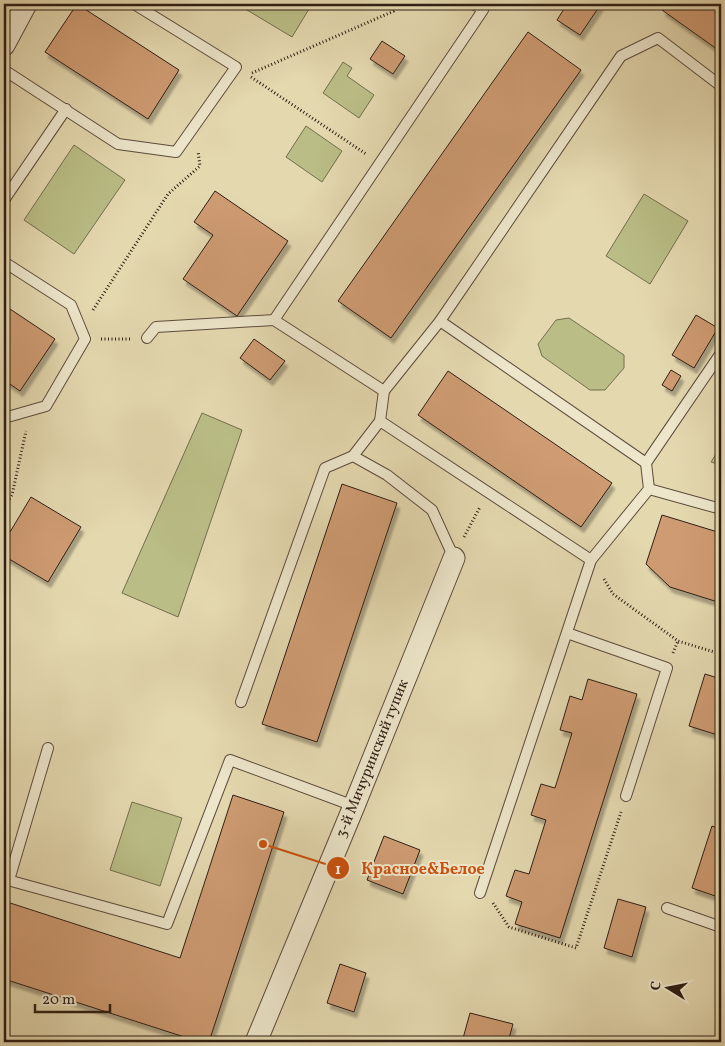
<svg xmlns="http://www.w3.org/2000/svg" width="725" height="1046" viewBox="0 0 725 1046" font-family="Vollkorn,serif">
<style>
.green{fill:#babd86;stroke:#746e4e}
.building{fill:#ce9b72;stroke:#2f1e15;filter:url(#shadow)}
.lines{fill:none;stroke-linecap:round;stroke-linejoin:round}
.lane-casing{stroke:#5c4c3c;stroke-width:12}
.street-casing{stroke:#5c4c3c;stroke-width:23}
.path{stroke:#2f1e15;stroke-width:3;stroke-dasharray:1 2.5;stroke-linecap:butt}
.lane{stroke:#ede6cb;stroke-width:10}
.street{stroke:#ede6cb;stroke-width:21}
.labels{text-anchor:middle;dominant-baseline:central;stroke-width:4;stroke-linejoin:round;paint-order:stroke}
.street-label{font-size:15px;fill:#2f1e15;stroke:#ede6cb}
.leader{fill:none;stroke:#cc500d;stroke-width:2}
.callout-dot{fill:#cc500d;stroke:#ede6cb;stroke-width:2}
.mark-label{font-size:15px;text-anchor:middle;font-weight:bold;fill:#fff}
.callout-label{font-size:16px;text-anchor:middle;font-weight:bold;fill:#cc500d;stroke:#ede6cb;stroke-width:4;stroke-linejoin:round;paint-order:stroke}
</style>
<defs>
<filter id="shadow"><feDropShadow dx="3" dy="5.5" stdDeviation="1" flood-color="#0004"/></filter>
</defs>
<rect width="100%" height="100%" fill="#e4d8af"/>
<filter id="stains"><feTurbulence type="fractalNoise" baseFrequency=".004" numOctaves="4"/><feColorMatrix values="0 0 0 0 .2 0 0 0 0 .09 0 0 0 0 .02 0 0 0 .5 -.17"/></filter>
<radialGradient id="worn" r=".72"><stop offset=".6" stop-color="#630" stop-opacity="0"/><stop offset="1" stop-color="#630" stop-opacity=".3"/></radialGradient>
<g class="green">
<polygon points="237,4 312,4 292,37"/>
<polygon points="343,62 352,68 347,76 374,95 359,118 323,93"/>
<polygon points="306,126 342,151 322,182 286,157"/>
<polygon points="74,145 125,180 74,254 24,220"/>
<polygon points="644,194 688,221 650,284 606,256"/>
<polygon points="569,318 624,355 624,368 605,390 590,390 542,356 538,344 556,320"/>
<polygon points="202,413 242,430 178,617 122,593"/>
<polygon points="721,446 721,465 711,462"/>
<polygon points="132,802 182,818 160,886 110,870"/>
</g>
<g class="building">
<polygon points="77,4 179,70 148,119 45,52"/>
<polygon points="567,4 601,4 580,35 557,20"/>
<polygon points="667,4 721,4 721,52 662,10"/>
<polygon points="528,32 581,70 391,338 338,301"/>
<polygon points="382,41 405,56 393,74 370,59"/>
<polygon points="215,191 288,241 237,316 183,279 213,235 194,222"/>
<polygon points="4,305 55,339 20,391 4,380"/>
<polygon points="696,315 718,328 694,368 672,355"/>
<polygon points="254,339 285,361 270,380 240,358"/>
<polygon points="671,370 681,376 672,391 662,385"/>
<polygon points="448,371 612,483 581,527 418,415"/>
<polygon points="342,484 397,503 317,742 262,724"/>
<polygon points="31,497 81,527 48,582 4,556 4,542"/>
<polygon points="662,515 721,533 721,603 670,587 646,564"/>
<polygon points="705,674 721,679 721,736 689,726"/>
<polygon points="588,679 637,694 560,938 515,924 522,902 506,896 515,870 529,874 546,820 531,815 541,784 555,788 572,733 560,730 570,696 582,700"/>
<polygon points="233,795 284,812 209,1042 200,1042 4,979 4,901 180,958"/>
<polygon points="712,826 721,829 721,898 692,888"/>
<polygon points="384,836 420,850 403,894 367,880"/>
<polygon points="618,899 646,907 632,957 604,948"/>
<polygon points="340,964 366,973 354,1012 327,1003"/>
<polygon points="470,1013 513,1024 508,1042 462,1042"/>
</g>
<g class="lines">
<defs>
<g id="lane">
<polyline points="474,4 483,10 274,320 384,391 440,321 621,56 658,38 721,86"/>
<polyline points="4,70 118,144 176,152 236,67 134,4"/>
<polyline points="4,200 66,109"/>
<polyline points="4,262 71,305 85,339 46,406 4,418"/>
<polyline points="440,321 646,463"/>
<polyline points="147,338 156,327 274,320"/>
<polyline points="384,391 380,421 591,560"/>
<polyline points="380,421 353,456 387,475 432,510 454,558"/>
<polyline points="649,489 721,509"/>
<polyline points="567,633 667,668 626,796"/>
<polyline points="241,702 325,468 353,456"/>
<polyline points="4,879 167,924 230,760 354,806"/>
<polyline points="9,880 48,748"/>
<polyline points="480,893 591,560 649,489 646,463 721,353"/>
<polyline points="667,908 721,927"/>
</g>
<g id="street">
<polyline points="4,45 26,4"/>
<polyline points="256,1042 354,806 454,558"/>
</g>
</defs>
<use href="#lane" class="lane-casing"/>
<use href="#street" class="street-casing"/>
<g class="path">
<polyline points="252,73 394,11 399,4"/>
<polyline points="251,77 366,154"/>
<polyline points="93,310 168,194 200,166 198,151"/>
<polyline points="101,339 130,339"/>
<polyline points="4,508 12,495 26,431"/>
<polyline points="464,537 480,507"/>
<polyline points="604,579 613,594 678,641 721,654"/>
<polyline points="673,653 678,641"/>
<polyline points="493,903 509,927 576,948 621,812"/>
</g>
<use href="#lane" class="lane"/>
<use href="#street" class="street"/>
</g>
<g class="labels">
<g class="street-label">
<text transform="translate(373 759) rotate(-68)">3-й Мичуринский тупик</text>
</g>
</g>
<path class="leader" d="M263 844L338 868"/>
<g class="callout-dot">
<circle cx="263" cy="844" r="5"/>
<circle cx="338" cy="868" r="12"/>
</g>
<g class="mark-label">
<text x="338" y="874">1</text>
</g>
<g class="callout-label">
<text x="423" y="874">Красное&amp;Белое</text>
</g>
<rect width="725" height="1046" fill="none" stroke="#e4d8af" stroke-width="20"/>
<rect x="5" y="5" width="715" height="1036" fill="none" stroke="#2f1e15" stroke-width="2.5"/>
<rect x="10" y="10" width="705" height="1026" fill="none" stroke="#2f1e15"/>
<g transform="translate(668 988) rotate(280)" stroke="#ede6cb" stroke-width="4" paint-order="stroke">
<path d="M0-4L9 19L0 12L-9 19Z" fill="#2f1e15"/>
<text y="-8" font-size="14" font-weight="bold" text-anchor="middle" fill="#2f1e15">С</text>
</g>
<path d="M35 1004v8h75v-8" fill="none" stroke="#2f1e15" stroke-width="2.5"/>
<text x="42" y="1004" font-size="15" fill="#2f1e15" stroke="#ede6cb" stroke-width="4" paint-order="stroke">20 m</text>
<rect width="100%" height="100%" filter="url(#stains)"/>
<rect width="100%" height="100%" fill="url(#worn)"/>
</svg>
